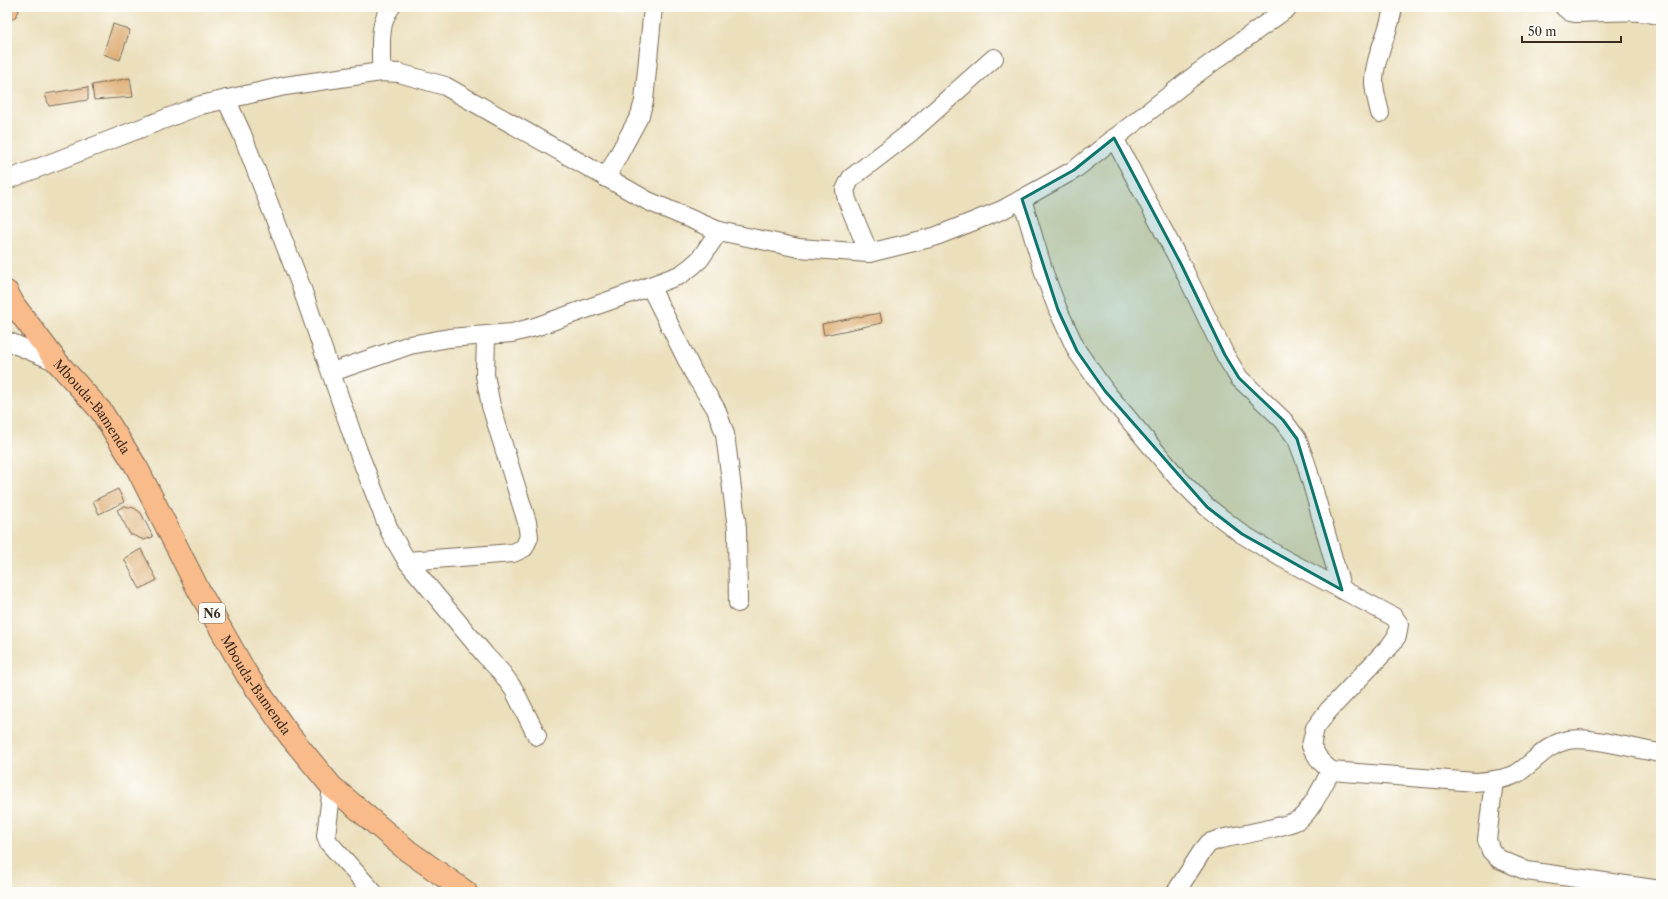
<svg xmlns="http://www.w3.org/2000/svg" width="1668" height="899" viewBox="0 0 1668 899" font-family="'Libre Caslon Text',serif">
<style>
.building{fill:#dead74}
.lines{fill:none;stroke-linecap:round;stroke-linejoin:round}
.minor-casing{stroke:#796955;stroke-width:20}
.highway-casing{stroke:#796955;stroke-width:24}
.minor{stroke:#fff;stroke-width:18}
.highway{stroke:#fabb8b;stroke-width:22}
.marked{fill:#0f766e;fill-opacity:0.2;stroke:#0f766e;stroke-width:3;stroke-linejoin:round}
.labels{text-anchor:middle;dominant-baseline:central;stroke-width:3;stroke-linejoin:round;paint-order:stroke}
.shield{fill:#fdfcf7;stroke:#75695f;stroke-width:1}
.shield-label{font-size:12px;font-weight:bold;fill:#3b2a1e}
.street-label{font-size:13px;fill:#3b2a1e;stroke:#fdfcf7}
</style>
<rect width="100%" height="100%" fill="#fdfcf7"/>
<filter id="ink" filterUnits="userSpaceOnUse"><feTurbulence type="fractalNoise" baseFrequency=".025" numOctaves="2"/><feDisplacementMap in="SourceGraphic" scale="8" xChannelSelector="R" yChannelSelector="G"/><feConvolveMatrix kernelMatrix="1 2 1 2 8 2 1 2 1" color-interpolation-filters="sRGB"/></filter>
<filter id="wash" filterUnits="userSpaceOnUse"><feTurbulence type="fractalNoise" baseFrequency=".012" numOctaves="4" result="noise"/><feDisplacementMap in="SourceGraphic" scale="16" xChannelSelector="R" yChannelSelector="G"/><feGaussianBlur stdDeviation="0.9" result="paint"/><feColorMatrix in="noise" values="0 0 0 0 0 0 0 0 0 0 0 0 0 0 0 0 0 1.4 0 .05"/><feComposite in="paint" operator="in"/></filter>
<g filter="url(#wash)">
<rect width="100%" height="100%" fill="#ebdfbc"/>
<g id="blocks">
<g class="building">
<polygon points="113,24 130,30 120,60 103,54"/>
<polygon points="130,78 133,97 94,100 92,85"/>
<polygon points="88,87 88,100 49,106 45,94"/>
<polygon points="880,313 882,323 824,335 822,324"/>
<polygon points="118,489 124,502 99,514 93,501"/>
<polygon points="124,506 134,508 141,513 153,537 144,540 130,534 117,510"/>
<polygon points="141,549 157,580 140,589 124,559"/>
</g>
</g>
</g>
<g filter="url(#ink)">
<use href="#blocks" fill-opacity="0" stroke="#796955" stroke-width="1"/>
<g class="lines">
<defs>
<g id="minor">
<path d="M1564 7 1570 12 1575 13C1600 13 1638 8 1661 16"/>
<path d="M381 72C382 51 377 24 391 7"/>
<polyline points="226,99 242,134 301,286 358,451 390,532 407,561 485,655 502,673 514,690 537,736"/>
<path d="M1380 113C1378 103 1374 92 1374 82 1374 56 1390 32 1393 7"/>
<polyline points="1114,138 1181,264 1225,355 1239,378 1283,420 1297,439 1306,463 1342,590"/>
<polyline points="606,178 640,115 644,101 653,7"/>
<polyline points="7,180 201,105 285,86 381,72 399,73 445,86 648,201 719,231 799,248 869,253 934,237 1002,210 1074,170 1199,72 1289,7"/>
<path d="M1022 199 1045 276 1058 310 1077 351 1105 391 1177 477 1207 507 1242 534 1282 558 1394 617 1399 624 1397 636 1390 646 1328 711 1315 728 1311 746 1320 761 1331 771 1475 782C1488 781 1504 780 1516 774 1533 764 1545 746 1564 741 1585 734 1637 750 1661 753"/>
<polyline points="869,253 847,200 845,190 851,178 911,132 994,58"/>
<polyline points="650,286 693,372 716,409 725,434 737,528 738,603"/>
<polyline points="7,341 57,362"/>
<polyline points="332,372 410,345 449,338 512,333 535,327 634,292 680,275 691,267 700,259 719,231"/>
<polyline points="407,561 513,553 524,548 529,537 527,522 491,406 485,375 486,336"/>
<polyline points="1494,780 1487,840 1491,851 1499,859 1527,871 1661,890"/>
<polyline points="332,787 326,836 329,843 373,892"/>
<path d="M1176 892 1201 853 1209 843 1220 839C1235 836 1292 826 1301 818 1314 806 1322 786 1331 771"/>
</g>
<g id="highway">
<polyline points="7,9 8,7"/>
<path id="s1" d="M7 292 14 305 57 362 101 411 137 468 198 589 247 675 290 736 332 787 408 851 466 892"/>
</g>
</defs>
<use href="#minor" class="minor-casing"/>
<use href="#highway" class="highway-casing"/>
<use href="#minor" class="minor"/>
<use href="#highway" class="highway"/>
</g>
</g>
<path class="marked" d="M1114 138 1181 264 1225 355 1239 378 1283 420 1297 439 1342 590 1242 534 1207 507 1105 391 1077 351 1058 310 1022 199 1074 170Z"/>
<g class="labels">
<rect class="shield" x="199" y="603" width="26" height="20" rx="3"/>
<g class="shield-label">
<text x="212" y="613">N6</text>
</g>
<g class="street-label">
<text stroke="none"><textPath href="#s1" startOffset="143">Mbouda-Bamenda</textPath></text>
<text stroke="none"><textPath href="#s1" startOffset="467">Mbouda-Bamenda</textPath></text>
</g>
</g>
<rect width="1668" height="899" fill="none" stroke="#fdfcf7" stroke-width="24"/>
<path d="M1522 36v6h99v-6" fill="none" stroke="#3b2a1e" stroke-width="2"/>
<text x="1528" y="36" font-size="12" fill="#3b2a1e" stroke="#fdfcf7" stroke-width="3" paint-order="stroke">50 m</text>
</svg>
